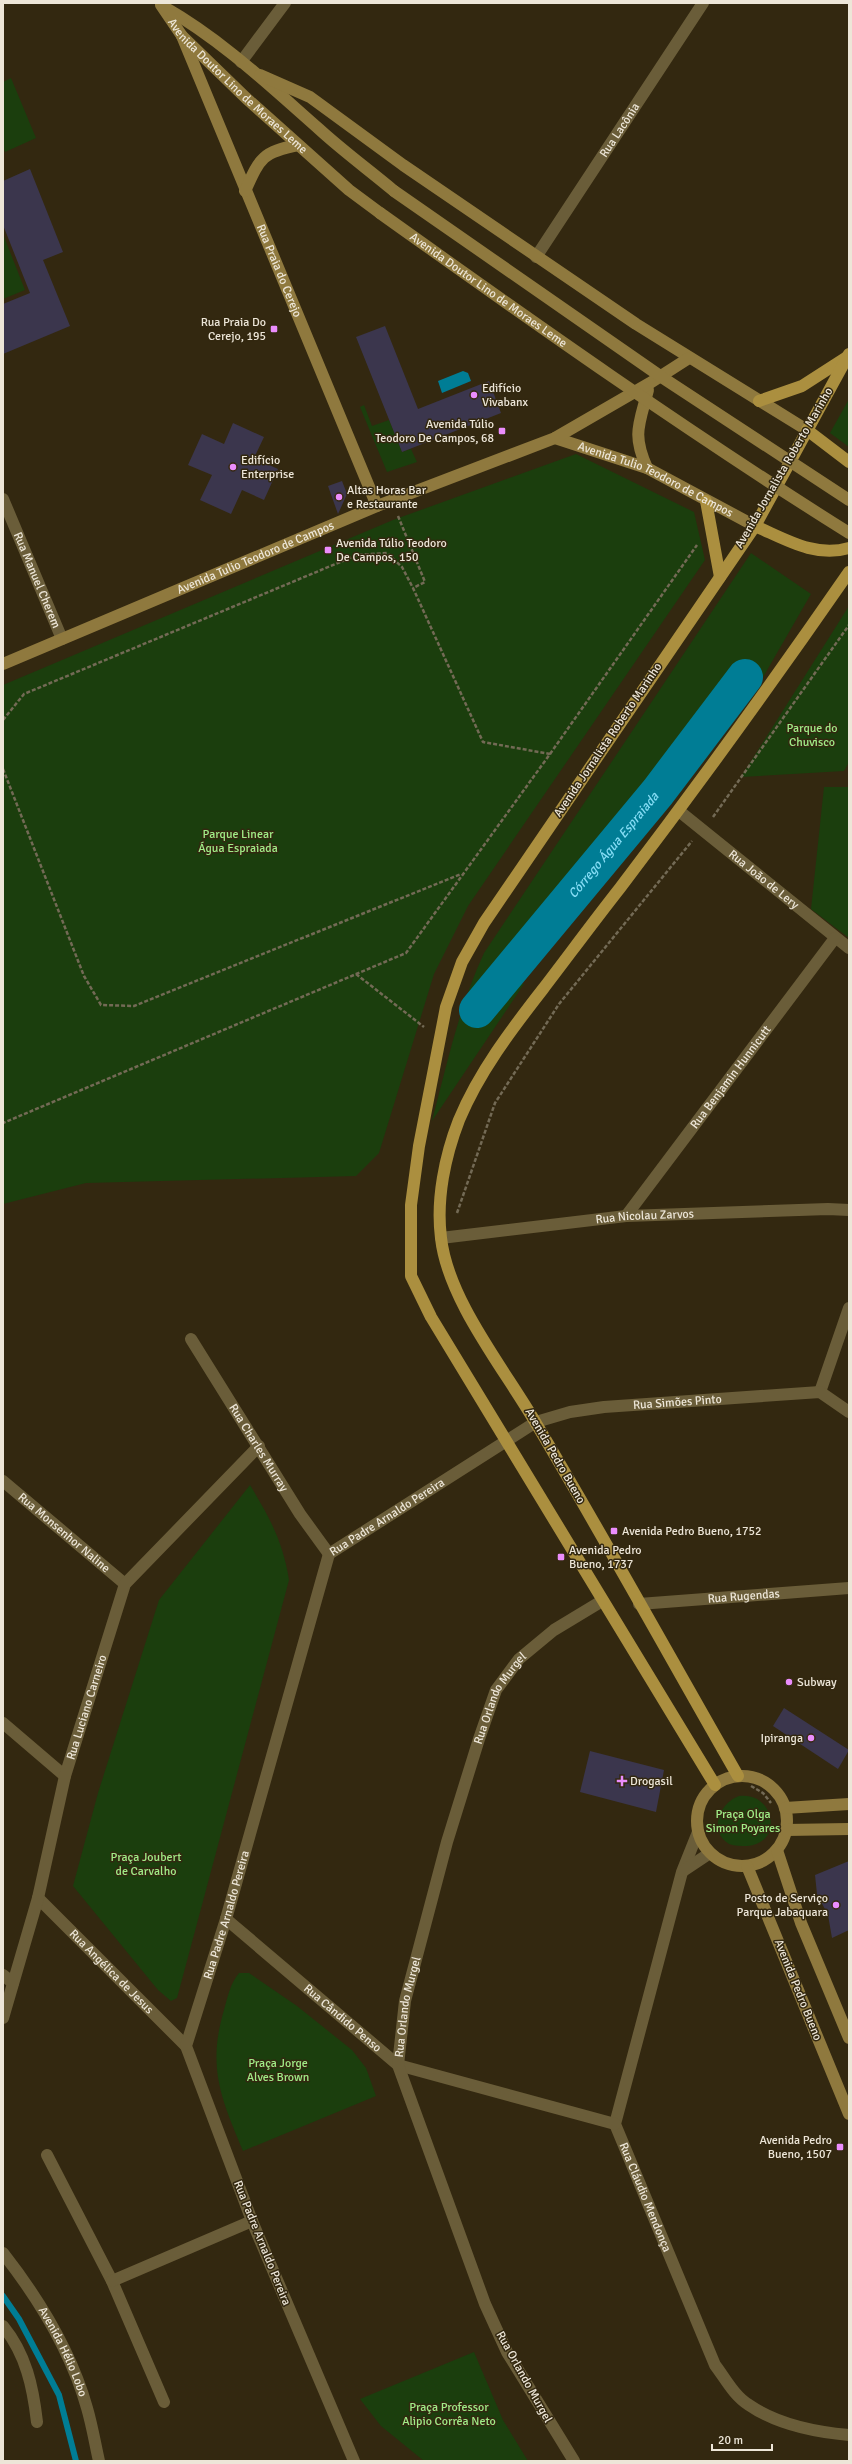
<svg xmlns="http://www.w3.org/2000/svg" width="852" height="2464" viewBox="0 0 852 2464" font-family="Signika,sans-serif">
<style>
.green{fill:#1b3e0d}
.water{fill:#007d95}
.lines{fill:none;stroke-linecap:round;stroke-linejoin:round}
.stream{stroke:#007d95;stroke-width:6}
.river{stroke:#007d95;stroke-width:36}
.building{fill:#3b364d}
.path{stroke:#736a55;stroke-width:2.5;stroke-dasharray:4 2;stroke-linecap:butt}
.street{stroke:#6a5d39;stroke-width:12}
.secondary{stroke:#8f793e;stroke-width:12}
.primary{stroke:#ab8f3f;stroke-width:12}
.secondary-bridge{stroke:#8f793e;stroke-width:12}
.poi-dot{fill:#eb8dfc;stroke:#332810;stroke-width:1.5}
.labels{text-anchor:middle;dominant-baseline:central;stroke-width:3;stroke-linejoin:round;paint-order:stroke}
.street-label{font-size:12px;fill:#ede6d8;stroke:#332810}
.poi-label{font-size:12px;fill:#ede6d8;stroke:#332810;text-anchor:start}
.park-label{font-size:12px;fill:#a0ec87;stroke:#332810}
.water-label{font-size:13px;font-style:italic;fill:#85ddf5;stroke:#332810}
</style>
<rect width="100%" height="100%" fill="#332810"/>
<g class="green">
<polygon points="11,78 36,138 5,152 3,147 3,82"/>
<polygon points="3,234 25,290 3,299"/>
<polygon points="849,399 849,447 830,433"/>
<polygon points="364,405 372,426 389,420 402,452 411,449 417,462 387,472 360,407"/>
<polygon points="576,454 694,512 705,560 468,906 434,974 379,1153 356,1176 86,1183 3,1204 3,685 393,520"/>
<path d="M751 553 811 594 758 686 734 671C654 788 560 893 468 1001L487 1019 514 984H524L432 1121C447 1064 459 1007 484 953Z"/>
<polygon points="849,606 849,762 844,771 741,777"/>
<polygon points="824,787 849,787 849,938 811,909"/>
<path d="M250 1485C270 1518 283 1542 289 1580L180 1987 177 1998 171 2001 158 1990 73 1886 98 1793 159 1600Z"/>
<path d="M739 1796C774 1791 785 1843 747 1846 741 1846 735 1846 729 1844 708 1832 719 1803 739 1796Z"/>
<path d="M239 1973H249L297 2006 352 2050 366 2068 376 2096 243 2151C221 2098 207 2067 224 2010 228 1996 230 1984 239 1973Z"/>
<polygon points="474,2352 503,2420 528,2461 424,2461 381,2426 360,2399"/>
</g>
<polygon class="water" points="463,371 468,373 471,381 442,393 438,381"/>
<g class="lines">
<polyline class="stream" points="3,2296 19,2319 59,2395 76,2461"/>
<path class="river" id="s1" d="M477 1010 658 792 745 677"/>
</g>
<g class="building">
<polygon points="30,169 63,252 43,260 70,326 3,354 3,304 30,293 3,225 3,181"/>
<polygon points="385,326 418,409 489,381 501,413 402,452 356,337"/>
<polygon points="233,423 264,437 254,458 278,469 264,500 242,490 231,514 200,500 212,475 188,465 202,434 224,444"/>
<polygon points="342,481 347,494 338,514 328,486"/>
<polygon points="784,1708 849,1750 838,1769 773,1726"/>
<polygon points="590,1751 664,1770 656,1812 580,1792"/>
<polygon points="849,1861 849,1930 832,1938 828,1915 817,1894 815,1875"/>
</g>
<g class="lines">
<g class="path">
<polyline points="398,516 425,582 413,588"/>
<polyline points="3,720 24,694 357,555 387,553 402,567 413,588 483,742 550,754 406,953 3,1123"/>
<polyline points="550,754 697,545"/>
<polyline points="3,769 84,976 101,1005 134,1006 461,874"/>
<polyline points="713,817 849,625"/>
<polyline points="356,974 424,1027"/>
<polyline points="457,1213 495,1103 559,1004 692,841"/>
<polyline points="751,1786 763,1793 771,1803"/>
</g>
<g class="street">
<polyline points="241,62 285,3"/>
<path id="s2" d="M536 257 703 3"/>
<path id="s3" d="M3 499 62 639"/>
<path id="s4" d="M679 811 849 948"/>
<path id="s5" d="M626 1216 835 938"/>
<path id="s6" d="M441 1238 626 1216 828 1209 849 1210"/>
<path id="s7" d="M191 1339 300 1514 329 1554"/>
<polyline points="820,1392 849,1308"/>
<path id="s8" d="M3 1481 125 1584"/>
<path id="s9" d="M639 1604 849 1588"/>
<polyline points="3,1723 65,1776"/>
<path id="s10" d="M698 1832 682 1872 615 2124 715 2365C725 2378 734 2396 749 2405 778 2425 814 2432 849 2435"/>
<polyline points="683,1871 710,1853"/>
<path id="s11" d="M38 1898 186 2046"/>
<path id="s12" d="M226 1919 398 2065 615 2124"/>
<polyline points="3,1975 13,1983"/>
<path id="s13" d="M3 2018 38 1898 65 1776 125 1584 259 1446"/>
<polyline points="47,2155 112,2281 164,2402"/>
<path id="s14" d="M3 2253C39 2299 71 2351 87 2408 92 2425 95 2443 99 2461"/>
<polyline points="112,2281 252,2221"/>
<path d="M3 2326C26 2354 33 2387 37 2422"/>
<path id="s15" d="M354 2461 252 2221 186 2046 226 1919 329 1554 536 1422 570 1412 604 1407 820 1392 849 1412"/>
<path id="s16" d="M574 2461 507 2352 485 2304 398 2065 405 2001 447 1842 479 1739 496 1690 519 1659 554 1630 602 1601"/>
</g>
<g class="secondary">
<path id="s17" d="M161 5 182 36 246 98 349 190 380 213"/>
<path d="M164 7C222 40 270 86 319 129 343 151 369 170 394 191"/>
<path id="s18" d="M182 36 377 506"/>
<polyline points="260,75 310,97 403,165 636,324 807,430"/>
<path d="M245 191C260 158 262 152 298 145"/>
<path id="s19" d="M555 438 647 468 755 526"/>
<path d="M647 468C632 434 639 425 648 390"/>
<path id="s20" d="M3 664 377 506 555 438 650 383 689 358"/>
<circle cx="742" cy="1821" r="45"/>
<polyline points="785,1808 849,1804"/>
<polyline points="786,1830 849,1829"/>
<polyline points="777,1850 801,1923 849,2038"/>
<polyline points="747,1866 849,2114"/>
</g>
<g class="primary">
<polyline points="759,401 802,386 847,357"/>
<polyline points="807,430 849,462"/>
<polyline points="706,501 720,577"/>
<path d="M755 526C785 539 815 558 849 548"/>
<path d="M738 1776C671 1659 606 1541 537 1425 506 1371 448 1301 441 1238 436 1199 445 1156 459 1120 479 1072 511 1030 543 989 569 955 594 921 620 888 699 784 775 679 849 572"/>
<polyline points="715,1785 431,1317 411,1276 411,1205 419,1146 446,1007 462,962 484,923 755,526 849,354"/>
</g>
<g class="secondary-bridge">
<polyline points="394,191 663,378 849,500"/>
<path id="s21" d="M380 213C534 323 688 432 849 533"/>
</g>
</g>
<g class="poi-dot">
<rect x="270" y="325" width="8" height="8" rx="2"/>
<circle cx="474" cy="395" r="4"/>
<rect x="498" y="427" width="8" height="8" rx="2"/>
<circle cx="233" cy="467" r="4"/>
<circle cx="339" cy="497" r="4"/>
<rect x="324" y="546" width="8" height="8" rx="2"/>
<rect x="610" y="1527" width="8" height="8" rx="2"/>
<rect x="557" y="1553" width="8" height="8" rx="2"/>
<circle cx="789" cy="1682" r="4"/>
<circle cx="811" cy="1738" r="4"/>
<path d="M620 1775h4v4h4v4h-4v4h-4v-4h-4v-4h4z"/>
<circle cx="836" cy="1905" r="4"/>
<rect x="836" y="2143" width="8" height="8" rx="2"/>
</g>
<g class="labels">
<g class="street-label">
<text stroke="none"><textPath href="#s17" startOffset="112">Avenida Doutor Lino de Moraes Leme</textPath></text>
<text stroke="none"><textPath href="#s2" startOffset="152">Rua Lacônia</textPath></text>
<text stroke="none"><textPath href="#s18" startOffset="254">Rua Praia do Cerejo</textPath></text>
<text stroke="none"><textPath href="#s21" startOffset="133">Avenida Doutor Lino de Moraes Leme</textPath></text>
<text transform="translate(784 468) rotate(-60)">Avenida Jornalista Roberto Marinho</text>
<text stroke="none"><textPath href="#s19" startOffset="109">Avenida Tulio Teodoro de Campos</textPath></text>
<text stroke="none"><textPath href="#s20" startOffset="274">Avenida Tulio Teodoro de Campos</textPath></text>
<text stroke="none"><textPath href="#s3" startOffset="88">Rua Manuel Cherem</textPath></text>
<text transform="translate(608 740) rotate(-56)">Avenida Jornalista Roberto Marinho</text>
<text stroke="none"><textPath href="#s4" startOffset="109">Rua João de Lery</textPath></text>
<text stroke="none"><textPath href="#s5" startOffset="174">Rua Benjamin Hunnicutt</textPath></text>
<text stroke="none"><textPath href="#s6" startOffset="205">Rua Nicolau Zarvos</textPath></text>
<text stroke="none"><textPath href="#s15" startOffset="1349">Rua Simões Pinto</textPath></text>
<text stroke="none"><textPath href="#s7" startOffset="128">Rua Charles Murray</textPath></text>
<text transform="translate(555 1456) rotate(60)">Avenida Pedro Bueno</text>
<text stroke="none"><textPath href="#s15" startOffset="1029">Rua Padre Arnaldo Pereira</textPath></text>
<text stroke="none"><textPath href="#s8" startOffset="80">Rua Monsenhor Naline</textPath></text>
<text stroke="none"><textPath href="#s9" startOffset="105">Rua Rugendas</textPath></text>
<text stroke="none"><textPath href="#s16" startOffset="818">Rua Orlando Murgel</textPath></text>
<text stroke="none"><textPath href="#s13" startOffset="322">Rua Luciano Carneiro</textPath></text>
<text stroke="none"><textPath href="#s15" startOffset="585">Rua Padre Arnaldo Pereira</textPath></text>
<text stroke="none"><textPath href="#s11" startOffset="104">Rua Angélica de Jesus</textPath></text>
<text transform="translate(798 1990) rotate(68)">Avenida Pedro Bueno</text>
<text stroke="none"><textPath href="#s16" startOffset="494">Rua Orlando Murgel</textPath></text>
<text stroke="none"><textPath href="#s12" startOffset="153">Rua Cândido Penso</textPath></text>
<text stroke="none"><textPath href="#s10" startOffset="383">Rua Cláudio Mendonça</textPath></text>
<text transform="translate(262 2243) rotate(68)">Rua Padre Arnaldo Pereira</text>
<text stroke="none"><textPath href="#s14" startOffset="116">Avenida Hélio Lobo</textPath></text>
<text transform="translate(524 2377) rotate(61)">Rua Orlando Murgel</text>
</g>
<g class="poi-label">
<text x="266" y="322" text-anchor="end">Rua Praia Do<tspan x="266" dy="14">Cerejo, 195</tspan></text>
<text x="482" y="388">Edifício<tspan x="482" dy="14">Vivabanx</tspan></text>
<text x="494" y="424" text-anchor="end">Avenida Túlio<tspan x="494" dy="14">Teodoro De Campos, 68</tspan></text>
<text x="241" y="460">Edifício<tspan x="241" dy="14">Enterprise</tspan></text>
<text x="347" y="490">Altas Horas Bar<tspan x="347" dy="14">e Restaurante</tspan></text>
<text x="336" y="543">Avenida Túlio Teodoro<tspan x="336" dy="14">De Campos, 150</tspan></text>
<text x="622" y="1531">Avenida Pedro Bueno, 1752</text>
<text x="569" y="1550">Avenida Pedro<tspan x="569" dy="14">Bueno, 1737</tspan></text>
<text x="797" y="1682">Subway</text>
<text x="803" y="1738" text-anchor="end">Ipiranga</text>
<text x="630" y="1781">Drogasil</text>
<text x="828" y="1898" text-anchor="end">Posto de Serviço<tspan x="828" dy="14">Parque Jabaquara</tspan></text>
<text x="832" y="2140" text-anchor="end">Avenida Pedro<tspan x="832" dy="14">Bueno, 1507</tspan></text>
</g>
<g class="park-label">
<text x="812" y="728">Parque do<tspan x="812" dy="14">Chuvisco</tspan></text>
<text x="238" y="834">Parque Linear<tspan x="238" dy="14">Água Espraiada</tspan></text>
<text x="743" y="1814">Praça Olga<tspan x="743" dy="14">Simon Poyares</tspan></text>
<text x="146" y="1857">Praça Joubert<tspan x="146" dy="14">de Carvalho</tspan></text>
<text x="278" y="2063">Praça Jorge<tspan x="278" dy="14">Alves Brown</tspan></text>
<text x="449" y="2407">Praça Professor<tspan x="449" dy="14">Alipio Corrêa Neto</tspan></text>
</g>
<g class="water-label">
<text stroke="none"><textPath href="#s1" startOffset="214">Córrego Água Espraiada</textPath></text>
</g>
</g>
<rect width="852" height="2464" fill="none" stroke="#ede6d8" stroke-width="8"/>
<path d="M712 2444v6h60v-6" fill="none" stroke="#ede6d8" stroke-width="2"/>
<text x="718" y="2444" font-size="12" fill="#ede6d8" stroke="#332810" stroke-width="3" paint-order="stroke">20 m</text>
</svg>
